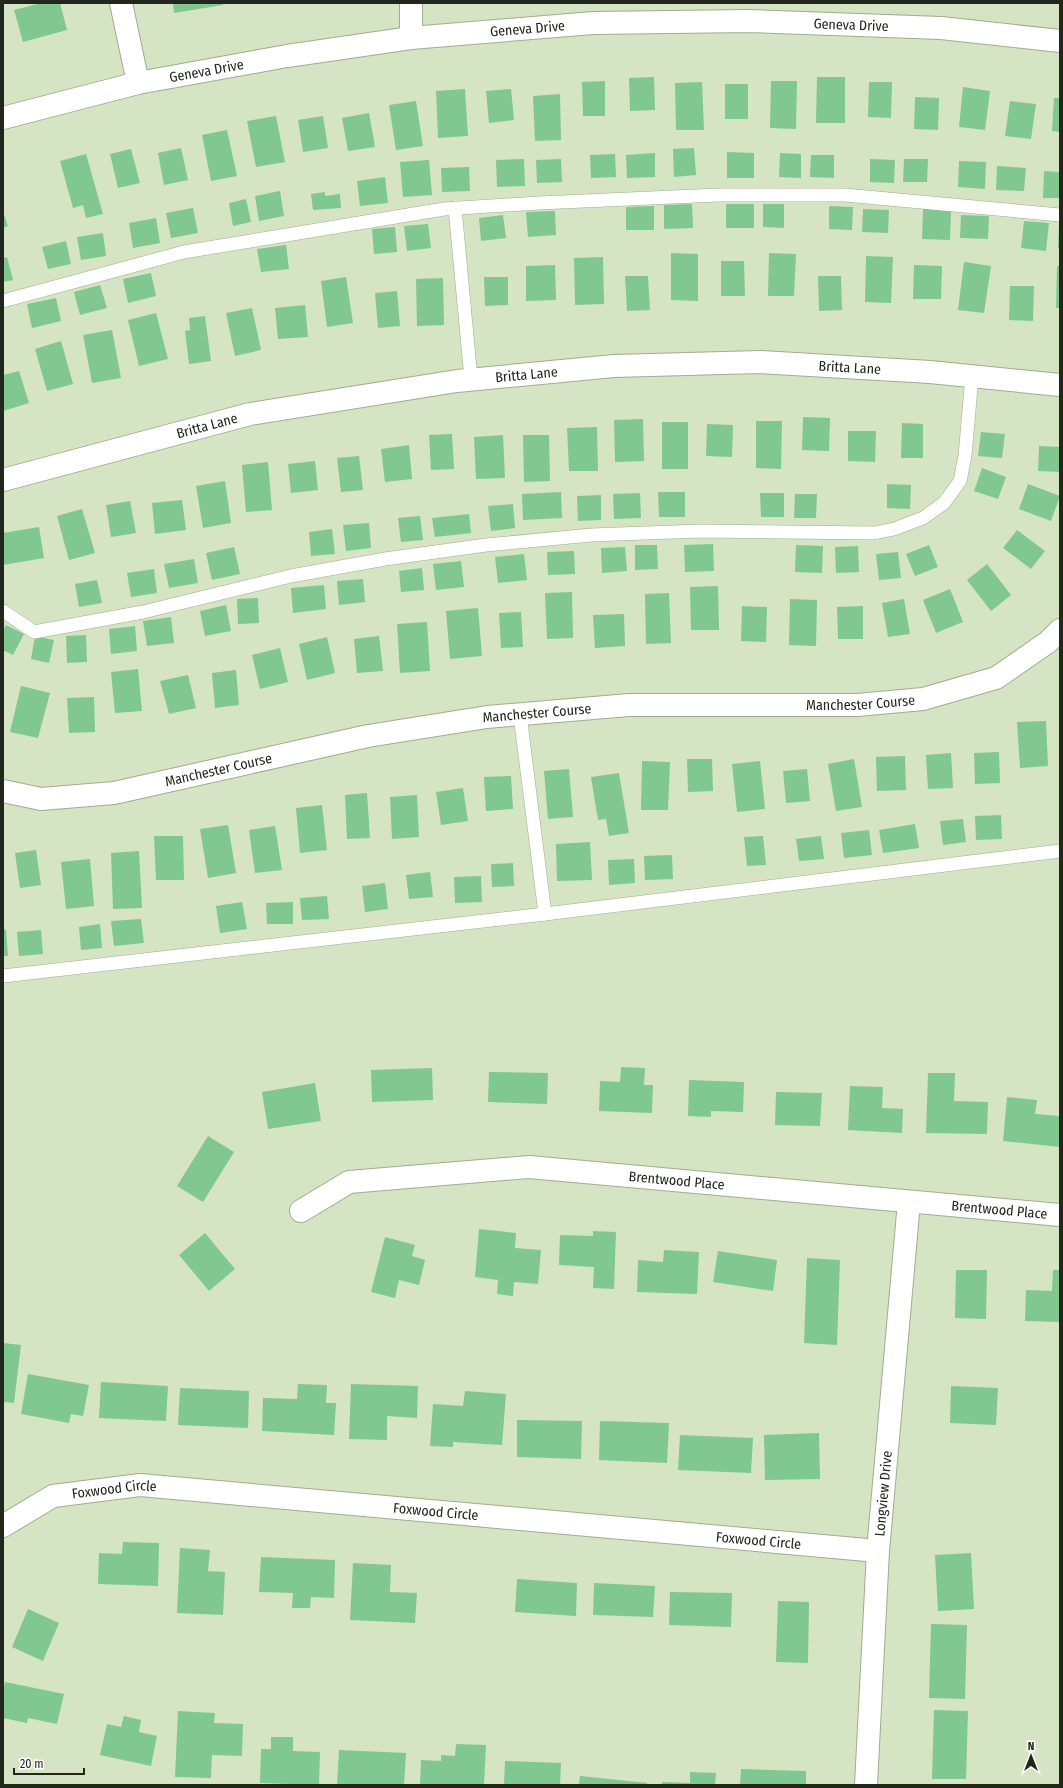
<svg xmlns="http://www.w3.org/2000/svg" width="1063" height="1788" viewBox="0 0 1063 1788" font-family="'Fira Sans Condensed',sans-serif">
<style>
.building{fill:#80c790}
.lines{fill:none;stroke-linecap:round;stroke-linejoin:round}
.lane-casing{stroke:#9ead8e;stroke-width:14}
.street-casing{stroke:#9ead8e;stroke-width:24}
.lane{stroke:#fff;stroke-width:13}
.street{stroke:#fff;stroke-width:22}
.labels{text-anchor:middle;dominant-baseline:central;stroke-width:4;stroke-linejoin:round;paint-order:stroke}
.street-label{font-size:14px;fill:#21271a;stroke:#fff}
</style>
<rect width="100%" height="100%" fill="#d5e5c4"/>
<g class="building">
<polygon points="41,3 60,3 67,30 23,42 14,10"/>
<polygon points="173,3 223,3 223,5 174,13"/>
<polygon points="654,77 655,110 630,111 629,78"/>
<polygon points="817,77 845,77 845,123 816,123"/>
<polygon points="605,81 605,116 583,116 582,82"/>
<polygon points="771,81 797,81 796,129 770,128"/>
<polygon points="702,82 704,130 676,130 675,83"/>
<polygon points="869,82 892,82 891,118 868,117"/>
<rect x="725" y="84" width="23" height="35"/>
<polygon points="963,87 990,91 985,130 959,127"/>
<polygon points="465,89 468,136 438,138 436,91"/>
<polygon points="511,89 514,120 489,123 486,91"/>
<polygon points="560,94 561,140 535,141 533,96"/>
<polygon points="915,97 939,98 938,130 914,129"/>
<polygon points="1054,98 1060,98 1060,132 1052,131"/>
<polygon points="416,101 423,146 396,150 389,105"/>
<polygon points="1010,101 1036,104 1031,139 1005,136"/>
<polygon points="369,113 375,147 348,151 342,118"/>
<polygon points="276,116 285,162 256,167 247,121"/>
<polygon points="323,116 328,148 303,152 298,120"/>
<polygon points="227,130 237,176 211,181 202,135"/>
<polygon points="181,148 188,180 164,185 158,153"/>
<polygon points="694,148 696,175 674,177 673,149"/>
<polygon points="131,149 140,183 118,188 110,154"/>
<polygon points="727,152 754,153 754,178 727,178"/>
<polygon points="655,153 655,177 627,178 626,155"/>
<polygon points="780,153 801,154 801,178 779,177"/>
<polygon points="86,154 103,214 86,218 83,205 73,208 60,161"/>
<polygon points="615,154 616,177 591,178 590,155"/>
<polygon points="811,155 834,155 834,178 810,177"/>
<polygon points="524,159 525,186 497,187 496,160"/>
<polygon points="561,159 562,182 537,183 536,160"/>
<polygon points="870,159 895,160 894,183 870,182"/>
<polygon points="904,159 928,159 927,182 903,182"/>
<polygon points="429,160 432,195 403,197 400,162"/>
<polygon points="959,161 986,162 985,189 958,187"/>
<polygon points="997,166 1026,168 1024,191 996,190"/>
<polygon points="469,167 470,191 442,192 441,168"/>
<polygon points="1044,171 1060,172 1060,198 1043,198"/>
<polygon points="385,177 388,203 360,206 357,181"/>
<polygon points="280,191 284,216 259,221 255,196"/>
<polygon points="325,192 325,196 340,194 341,208 313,210 311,194"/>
<polygon points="246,199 251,222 233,226 229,203"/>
<polygon points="692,204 693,228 664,229 664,205"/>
<rect x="726" y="204" width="28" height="24"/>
<polygon points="763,204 784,204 784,228 763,227"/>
<polygon points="654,206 654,230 626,230 626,207"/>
<polygon points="829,206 853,207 852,230 829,229"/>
<polygon points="193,208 198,233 171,238 166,213"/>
<polygon points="863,209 889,210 888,233 862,232"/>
<polygon points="923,209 951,210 950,240 922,239"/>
<polygon points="3,211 8,226 3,228"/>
<polygon points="555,211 556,235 528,237 526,212"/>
<polygon points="503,215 506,238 481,241 479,218"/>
<polygon points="961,215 989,216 988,239 960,238"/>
<polygon points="156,218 160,243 133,248 129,223"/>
<polygon points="1024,221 1049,223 1046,251 1021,248"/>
<polygon points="428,224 431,248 407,251 404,226"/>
<polygon points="1059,225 1060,225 1060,248 1058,248"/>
<polygon points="395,227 397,252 374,254 372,229"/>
<polygon points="103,233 106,256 81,260 77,237"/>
<polygon points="66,241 71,264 48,269 42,247"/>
<polygon points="286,245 289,269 261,272 257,249"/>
<polygon points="671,253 698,254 698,301 671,300"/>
<polygon points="769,253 796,254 794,296 768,296"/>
<polygon points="866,256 893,257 891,303 865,302"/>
<polygon points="7,257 13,280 3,282 3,258"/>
<polygon points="603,257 604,304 575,305 574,258"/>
<polygon points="721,261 744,261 745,296 721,296"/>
<polygon points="964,262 991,266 984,313 958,310"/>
<polygon points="555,265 556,300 526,301 526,266"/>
<polygon points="914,265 942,266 941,299 913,299"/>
<polygon points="1057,266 1060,266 1060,308 1056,308"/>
<polygon points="151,273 156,296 128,303 123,279"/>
<polygon points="625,276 648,276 650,310 627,311"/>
<polygon points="818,276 841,276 842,310 819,311"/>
<polygon points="346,277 353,323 327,327 321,281"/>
<polygon points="484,277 508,277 508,305 485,306"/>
<polygon points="443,278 444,325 417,326 416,279"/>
<polygon points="100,285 107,308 80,315 74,292"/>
<polygon points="1010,286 1034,286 1033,321 1009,320"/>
<polygon points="397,291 400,326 378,328 375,293"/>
<polygon points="56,298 61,321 32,328 27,304"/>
<polygon points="305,305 308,337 278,339 275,308"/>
<polygon points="252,308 261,350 235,356 226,313"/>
<polygon points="156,313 168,359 139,366 128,320"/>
<polygon points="205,316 211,361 189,364 185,331 190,330 189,318"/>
<polygon points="112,330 121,378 92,383 83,335"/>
<polygon points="61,341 73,384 47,391 35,349"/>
<polygon points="19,371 29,403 3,411 3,375"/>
<polygon points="803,417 830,418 829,451 802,450"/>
<polygon points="643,419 644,461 615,462 614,420"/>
<polygon points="756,421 782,421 781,469 756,468"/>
<rect x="662" y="422" width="26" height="47"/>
<polygon points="902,423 923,424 923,458 901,458"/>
<polygon points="707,424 733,425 732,457 706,456"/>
<polygon points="597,427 598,471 569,471 567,428"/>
<polygon points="848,431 876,431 875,462 848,461"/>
<polygon points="981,432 1005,434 1002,458 978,456"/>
<polygon points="452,434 454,469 431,470 429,435"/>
<polygon points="503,435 505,478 476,479 474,437"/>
<polygon points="523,435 549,435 550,481 524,482"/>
<polygon points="409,445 412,479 385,482 381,449"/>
<polygon points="1039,446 1060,447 1060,472 1038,471"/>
<polygon points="359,456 363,490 341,492 337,458"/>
<polygon points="315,461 318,490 291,493 288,464"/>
<polygon points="268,462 272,510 246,512 242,465"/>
<polygon points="982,468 1006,477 998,499 974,491"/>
<polygon points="225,481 231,523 203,528 196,486"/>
<polygon points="887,484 911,485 910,509 887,508"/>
<polygon points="1028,484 1060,496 1051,521 1019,509"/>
<polygon points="561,492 562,518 523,520 522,494"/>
<polygon points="658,492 685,492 685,517 659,517"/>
<polygon points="640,493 641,518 614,519 613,494"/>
<polygon points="760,493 784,493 784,517 761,517"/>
<polygon points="795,494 817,494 816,518 794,518"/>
<polygon points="601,495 601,520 578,521 577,496"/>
<polygon points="182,500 186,530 155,534 152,503"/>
<polygon points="130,501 136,533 111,537 106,505"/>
<polygon points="513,504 515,528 491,531 488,506"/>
<polygon points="82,509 95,553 69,560 57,516"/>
<polygon points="469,514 471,533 435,537 432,518"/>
<polygon points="420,516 423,540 401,542 398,518"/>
<polygon points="369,523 371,548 346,551 343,525"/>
<polygon points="39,527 44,558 3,565 3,533"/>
<polygon points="332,529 335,554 311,556 309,532"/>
<polygon points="1017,530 1045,551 1031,569 1003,548"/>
<polygon points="713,544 714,571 685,572 684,545"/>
<polygon points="635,545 657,545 658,569 635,570"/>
<polygon points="796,545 823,546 822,573 795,572"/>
<polygon points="929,545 938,567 915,576 906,554"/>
<polygon points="858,546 859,572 836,573 835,547"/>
<polygon points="234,547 240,574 212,580 206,553"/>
<polygon points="625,547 627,571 602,573 601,548"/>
<polygon points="574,551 575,574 548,575 547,552"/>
<polygon points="898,552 901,578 879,580 876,554"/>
<polygon points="524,554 527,580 498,583 495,557"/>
<polygon points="194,559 198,583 169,588 164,564"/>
<polygon points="461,561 464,587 436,590 433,564"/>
<polygon points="987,564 1011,595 991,611 967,580"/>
<polygon points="422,568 424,590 401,592 399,571"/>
<polygon points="154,569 157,593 131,597 127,573"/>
<polygon points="363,579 365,602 339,605 337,581"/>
<polygon points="97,580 102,603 79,607 75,584"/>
<polygon points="324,585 326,609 293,613 291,588"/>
<polygon points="718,586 719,630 691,630 690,587"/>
<polygon points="950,589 963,622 936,633 923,600"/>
<polygon points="572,592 573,638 547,639 545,593"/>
<polygon points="669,593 671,643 646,644 645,594"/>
<polygon points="258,598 259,623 238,624 237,599"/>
<polygon points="790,599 817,600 816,646 789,645"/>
<polygon points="904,599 910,634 888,637 882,603"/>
<polygon points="226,605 231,631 205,636 200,611"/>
<polygon points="742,606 767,607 766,642 741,641"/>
<polygon points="863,606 863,639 838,639 837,607"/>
<polygon points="478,608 482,656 450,659 446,611"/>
<polygon points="521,612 523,647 501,648 499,613"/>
<polygon points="624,614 625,646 595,648 593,615"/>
<polygon points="171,617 174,643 147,646 143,621"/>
<polygon points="427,622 430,671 400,673 397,624"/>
<polygon points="6,625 24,634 13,655 3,650 3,631"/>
<polygon points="135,626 137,651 111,654 109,629"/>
<polygon points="86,635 87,662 67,663 66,636"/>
<polygon points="35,636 54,640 49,663 31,659"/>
<polygon points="379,636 383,671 357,673 354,639"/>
<polygon points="327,637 335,673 307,680 299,644"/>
<polygon points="280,648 288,682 260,689 252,655"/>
<polygon points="138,669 142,711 115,713 111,672"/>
<polygon points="236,670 239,705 215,708 212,673"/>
<polygon points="188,675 196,708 169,714 160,681"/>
<polygon points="21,686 50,693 38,738 10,732"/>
<polygon points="94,697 95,732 69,733 67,698"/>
<polygon points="1046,721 1048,766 1020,768 1017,722"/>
<polygon points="999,752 1000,783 975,784 974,753"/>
<polygon points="951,753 953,788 928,789 926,755"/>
<polygon points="905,756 906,790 877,791 876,757"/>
<polygon points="687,759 712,759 713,791 688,792"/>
<polygon points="854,759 862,807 836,811 828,764"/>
<polygon points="642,761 670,762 668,810 641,810"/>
<polygon points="760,761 765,809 737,812 732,764"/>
<polygon points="569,769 573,817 548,819 544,771"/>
<polygon points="807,769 810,801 786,803 783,771"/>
<polygon points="619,773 629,833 609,836 606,819 598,820 591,777"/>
<polygon points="511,776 513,809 486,811 484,777"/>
<polygon points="463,788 468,821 441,825 436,792"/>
<polygon points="367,793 370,838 347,839 345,795"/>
<polygon points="417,795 419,837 392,839 390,797"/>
<polygon points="322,805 327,850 300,853 296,808"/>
<polygon points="1001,815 1002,839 976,840 975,816"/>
<polygon points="963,819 966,842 943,845 940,821"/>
<polygon points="915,824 919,848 883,853 879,830"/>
<polygon points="228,825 236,873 208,878 200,829"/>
<polygon points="275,826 282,870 255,873 249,830"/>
<polygon points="869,830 872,855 844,858 841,833"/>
<polygon points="154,836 183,836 184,880 156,880"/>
<polygon points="763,836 766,865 747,866 744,837"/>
<polygon points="821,836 824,859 799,861 796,839"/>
<polygon points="590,842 592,880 557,881 556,844"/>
<polygon points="36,850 41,885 20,888 15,853"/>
<polygon points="139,851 142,908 113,909 111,853"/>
<polygon points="672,855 673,879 645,880 644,856"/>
<polygon points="90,859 94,906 66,909 61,862"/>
<polygon points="634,859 635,883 609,885 608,860"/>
<polygon points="513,863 514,886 492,887 491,864"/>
<polygon points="430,872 433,897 409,899 406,875"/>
<polygon points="481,876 482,902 455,903 454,877"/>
<polygon points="385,883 388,909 365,912 362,886"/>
<polygon points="327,896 329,919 302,920 300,898"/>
<polygon points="242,902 247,929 220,933 216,906"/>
<polygon points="293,902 293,924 267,924 266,903"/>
<polygon points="141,919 144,943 114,946 111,921"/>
<polygon points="100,924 102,948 81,950 79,927"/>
<polygon points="6,929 8,956 3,956 3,930"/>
<polygon points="41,930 43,954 19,956 17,932"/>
<polygon points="621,1067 645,1068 644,1085 653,1085 652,1113 599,1111 600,1081 620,1082"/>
<polygon points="432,1068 433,1100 372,1102 371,1070"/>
<polygon points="489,1072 548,1073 547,1104 488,1102"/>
<polygon points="928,1073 955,1073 954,1101 988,1102 987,1134 926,1133"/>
<polygon points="689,1080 744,1082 743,1112 711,1111 711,1117 688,1116"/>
<polygon points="315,1083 321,1121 268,1129 262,1092"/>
<polygon points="850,1086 883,1087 882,1108 903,1109 902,1133 848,1130"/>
<polygon points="776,1092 822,1093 820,1126 775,1125"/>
<polygon points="1007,1097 1037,1100 1035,1114 1060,1116 1060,1147 1003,1141"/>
<polygon points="208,1136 234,1152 203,1202 177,1186"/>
<polygon points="479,1229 516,1233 515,1248 541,1250 538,1284 514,1282 513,1296 497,1294 498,1280 475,1277"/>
<polygon points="593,1231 616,1232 614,1289 593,1288 594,1267 559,1265 560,1235 593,1236"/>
<polygon points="205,1233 235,1269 209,1291 179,1255"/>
<polygon points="385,1237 415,1245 412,1256 425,1260 419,1285 399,1280 395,1298 371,1292"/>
<polygon points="664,1250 699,1252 697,1294 637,1292 638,1260 663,1262"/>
<polygon points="718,1251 777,1260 773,1291 713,1282"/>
<polygon points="807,1258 840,1260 837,1345 804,1343"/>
<polygon points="956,1270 987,1270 986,1319 955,1318"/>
<polygon points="1053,1270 1060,1270 1060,1322 1025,1321 1026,1290 1052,1291"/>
<polygon points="3,1343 21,1345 14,1403 3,1402"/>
<polygon points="28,1374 89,1385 83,1416 71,1414 69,1423 21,1414"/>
<polygon points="101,1382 168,1386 166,1421 99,1418"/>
<polygon points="298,1384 327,1385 326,1403 336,1403 334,1435 262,1431 263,1398 297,1399"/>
<polygon points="351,1384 418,1386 417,1418 387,1416 387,1440 349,1439"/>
<polygon points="951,1386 998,1388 996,1425 950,1423"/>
<polygon points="180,1388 249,1391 248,1428 178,1425"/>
<polygon points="465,1391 506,1394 502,1445 453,1442 453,1447 430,1446 433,1404 463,1406"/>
<polygon points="517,1420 582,1421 581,1459 517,1457"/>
<polygon points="600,1421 669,1423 667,1463 599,1460"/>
<polygon points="819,1433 820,1479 765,1480 764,1435"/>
<polygon points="680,1435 753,1438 751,1473 678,1470"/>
<polygon points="123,1542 159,1543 158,1586 98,1584 99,1553 122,1554"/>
<polygon points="180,1548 210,1550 208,1571 225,1572 223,1615 177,1613"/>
<polygon points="971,1553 974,1609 938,1611 935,1555"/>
<polygon points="261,1557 335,1560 334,1598 311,1597 310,1608 292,1608 293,1593 259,1592"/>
<polygon points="353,1563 391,1565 390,1592 417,1593 415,1623 350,1620"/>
<polygon points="517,1579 577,1583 576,1616 515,1612"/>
<polygon points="594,1583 655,1586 653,1617 593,1615"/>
<polygon points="670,1592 732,1593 731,1627 669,1625"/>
<polygon points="778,1601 809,1602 808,1663 776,1662"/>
<polygon points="28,1609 59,1623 43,1661 12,1647"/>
<polygon points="931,1624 967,1625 965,1699 929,1698"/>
<polygon points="5,1682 64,1694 57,1724 28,1718 27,1723 3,1718 3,1691"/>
<polygon points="934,1710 968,1711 966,1779 932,1779"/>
<polygon points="178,1711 215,1713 214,1723 243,1724 242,1756 212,1755 211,1778 175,1777"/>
<polygon points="124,1716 141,1720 139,1732 157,1736 151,1766 100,1755 107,1724 121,1727"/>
<polygon points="271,1737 293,1737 293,1751 320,1752 319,1785 260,1783 261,1749 271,1749"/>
<polygon points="456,1744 486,1745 484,1785 420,1785 421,1760 441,1761 441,1755 455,1756"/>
<polygon points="339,1750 406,1753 404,1785 337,1785"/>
<polygon points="505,1761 561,1763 560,1785 504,1785"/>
<polygon points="741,1769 806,1771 806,1785 740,1785"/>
<polygon points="690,1772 716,1773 715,1785 662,1785 662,1782 690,1783"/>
<polygon points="580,1776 647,1783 647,1785 579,1785"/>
</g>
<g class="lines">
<defs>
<g id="lane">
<polyline points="455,208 471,379"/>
<polyline points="3,301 184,252 444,209 539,203 718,195 845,195 1060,215"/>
<polyline points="3,611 34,632 143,612 291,576 385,559 486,545 591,535 700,531 874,533 894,529 923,518 944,503 960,481 965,456 972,376"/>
<polyline points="520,715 545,914"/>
<polyline points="3,976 545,914 1060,851"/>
</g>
<g id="street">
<polyline points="121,3 138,83"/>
<polyline points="411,38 411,3"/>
<path id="s1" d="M3 118 138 83 287 56 411 38 593 23 749 21 941 28 1060 41"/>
<path id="s2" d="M3 480 250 414 457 381 614 366 760 362 930 372 1060 385"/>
<path id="s3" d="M3 791 41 799 114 793 368 736 487 717 629 705H857L923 699 996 678 1048 642 1060 630"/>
<path id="s4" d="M301 1211 349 1182 529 1167 1060 1215"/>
<path id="s5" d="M3 1526 53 1496 140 1485 878 1551"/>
<path id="s6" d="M866 1785 878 1551 909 1202"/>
</g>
</defs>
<use href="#lane" class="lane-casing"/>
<use href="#street" class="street-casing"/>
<use href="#lane" class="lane"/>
<use href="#street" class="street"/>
</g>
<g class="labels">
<g class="street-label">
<text stroke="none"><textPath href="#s1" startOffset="857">Geneva Drive</textPath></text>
<text stroke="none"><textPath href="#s1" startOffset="533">Geneva Drive</textPath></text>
<text stroke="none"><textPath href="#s1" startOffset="209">Geneva Drive</textPath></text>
<text stroke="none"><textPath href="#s2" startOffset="859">Britta Lane</textPath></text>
<text stroke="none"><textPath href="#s2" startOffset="535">Britta Lane</textPath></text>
<text stroke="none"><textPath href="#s2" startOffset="211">Britta Lane</textPath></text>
<text stroke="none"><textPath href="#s3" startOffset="867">Manchester Course</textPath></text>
<text stroke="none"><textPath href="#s3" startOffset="543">Manchester Course</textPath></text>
<text stroke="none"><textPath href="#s3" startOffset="219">Manchester Course</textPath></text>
<text stroke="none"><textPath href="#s4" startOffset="385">Brentwood Place</textPath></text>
<text stroke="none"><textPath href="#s4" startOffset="709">Brentwood Place</textPath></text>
<text stroke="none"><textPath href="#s5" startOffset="120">Foxwood Circle</textPath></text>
<text stroke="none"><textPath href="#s6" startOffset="292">Longview Drive</textPath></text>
<text stroke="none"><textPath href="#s5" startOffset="443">Foxwood Circle</textPath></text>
<text stroke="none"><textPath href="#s5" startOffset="767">Foxwood Circle</textPath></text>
</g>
</g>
<rect width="1063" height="1788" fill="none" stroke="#21271a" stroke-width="8"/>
<g transform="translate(1031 1756)" stroke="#ffffff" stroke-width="3" paint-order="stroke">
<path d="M0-3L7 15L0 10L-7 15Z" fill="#21271a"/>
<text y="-6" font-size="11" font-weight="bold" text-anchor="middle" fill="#21271a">N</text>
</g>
<path d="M14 1768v6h70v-6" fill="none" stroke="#21271a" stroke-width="2"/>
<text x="20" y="1768" font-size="12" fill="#21271a" stroke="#ffffff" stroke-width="3" paint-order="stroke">20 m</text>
</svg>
